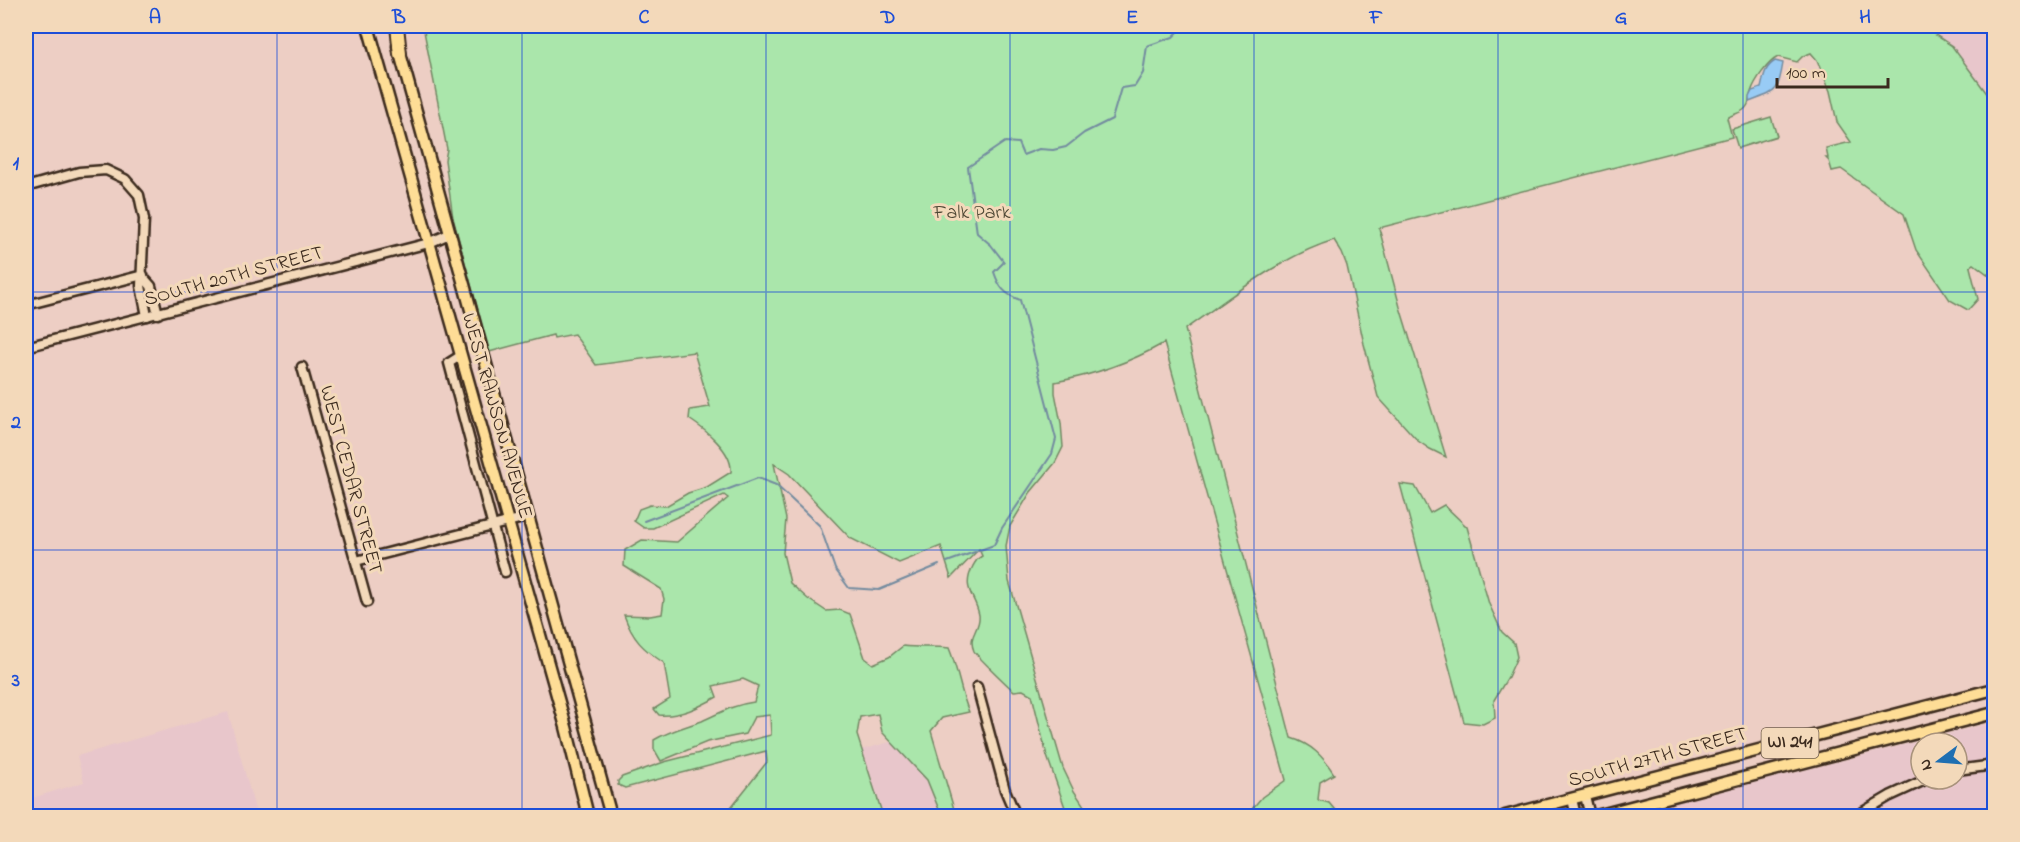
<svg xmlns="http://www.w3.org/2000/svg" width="2020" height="842" viewBox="0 0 2020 842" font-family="'Indie Flower',sans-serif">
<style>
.built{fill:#e8c6cb;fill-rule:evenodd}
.green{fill:#aae6ab;stroke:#728864;stroke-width:1.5}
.water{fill:#98cbf5;stroke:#738b9f;stroke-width:1.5}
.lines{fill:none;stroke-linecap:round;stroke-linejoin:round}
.stream{stroke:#738b9f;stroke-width:2}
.minor-casing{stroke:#3b2a1e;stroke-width:13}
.major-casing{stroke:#3b2a1e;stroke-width:15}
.highway-casing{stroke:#3b2a1e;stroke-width:16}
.minor{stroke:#f3d9ba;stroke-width:8}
.major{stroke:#fedd96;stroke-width:10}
.highway{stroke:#fedd96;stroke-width:12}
.grid{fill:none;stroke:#1d4ed8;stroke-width:1.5;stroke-opacity:0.55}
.labels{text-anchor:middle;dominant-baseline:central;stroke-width:6;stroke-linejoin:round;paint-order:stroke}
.shield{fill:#f3d9ba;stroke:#725e4d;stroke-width:1.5}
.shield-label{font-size:18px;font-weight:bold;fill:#3b2a1e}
.park-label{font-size:20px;fill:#4c4633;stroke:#f3d9ba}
.street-label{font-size:20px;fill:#3b2a1e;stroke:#f3d9ba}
.neatline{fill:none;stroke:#1d4ed8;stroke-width:2}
.grid-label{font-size:20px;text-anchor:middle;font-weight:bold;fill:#1d4ed8}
</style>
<rect width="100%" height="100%" fill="#edcec4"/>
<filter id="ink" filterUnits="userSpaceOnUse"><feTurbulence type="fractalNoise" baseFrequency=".0167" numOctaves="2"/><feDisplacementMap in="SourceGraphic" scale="12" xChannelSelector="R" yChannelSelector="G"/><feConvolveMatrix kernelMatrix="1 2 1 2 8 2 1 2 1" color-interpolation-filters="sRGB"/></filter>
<g filter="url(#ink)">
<g class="built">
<polygon points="1922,26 1994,26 1994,103 1952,46"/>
<polygon points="228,712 257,816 26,816 26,800 84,782 77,756"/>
<path d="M1994 722V816H1628L1746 785ZM1921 743H1957V779H1921Z"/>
<polygon points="931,731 956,816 875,816 857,751"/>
</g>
<g class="green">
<path d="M423 26H1922L1952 46 1994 103V279L1974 264 1970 267 1978 299 1968 310 1950 300 1916 250 1904 214 1841 169 1832 171 1829 161 1826 158H1828L1826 148 1851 142 1837 122 1830 91 1817 60 1811 53 1803 56 1797 62 1778 57C1768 62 1755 80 1751 92 1749 96 1750 102 1747 106 1743 114 1733 113 1727 118L1732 137 1379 228 1400 307 1446 457 1430 449 1418 441 1378 397 1364 344 1347 266 1342 253 1334 240C1281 256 1230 298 1185 329L1291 738C1311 744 1323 756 1334 774L1320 782 1318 800 1329 803 1340 816H1246L1262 797 1286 780 1164 343C1129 363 1094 375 1055 382V393L1061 423 1063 447 1055 463 1030 493 1010 526 1006 546 1009 581 1063 768 1074 791 1086 809 1099 814H1123L1126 816H1068L1047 756 1032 695 1023 690 1014 691C1009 687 976 655 974 651 967 635 981 629 979 615 975 594 961 590 973 566 976 561 976 559 982 556L979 549 951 578 941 546 899 563 850 538 789 474 774 464 786 519 783 553 790 583 808 599 826 611 840 610 850 614 865 658 873 664 889 657 903 646C919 648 933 646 949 648 958 669 960 691 969 712L942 718 931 731 956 816H945L938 807 927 780 882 732 878 714 860 717 857 735 883 816H724L767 762 766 751 625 788 618 785V781L622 777 664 762 771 735 770 715 754 717 745 734 707 742 661 761 654 749V740C669 731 685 727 702 721 722 712 732 705 754 702L758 686 743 679 713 686 717 697C699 707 680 717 659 715L654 709 670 699 664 663C643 649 633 640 624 615L650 616 662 614 664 599 661 589 624 566 625 550 642 540 677 542 728 498 724 495 653 528H644L634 521 639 509 650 505 666 506 688 493 707 487 731 472C733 451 704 429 689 419L690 410 710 407 694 352 596 365 574 334 554 338 553 335 489 352 453 218 445 160 447 149Z"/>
<polygon points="1771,117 1777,136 1738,148 1732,129"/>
<polygon points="1400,484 1415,486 1430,513 1444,505 1467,527 1489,604 1502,632 1514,643 1517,657 1508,677 1494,700 1495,718 1483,724 1464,722"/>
</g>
<path class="water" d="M1775 61 1783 63C1778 94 1777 91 1749 102V97L1752 91 1761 88C1764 76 1764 68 1775 61Z"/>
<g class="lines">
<g class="stream">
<polyline points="644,521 758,478 776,485 820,526 835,569 849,588 879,590 939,565"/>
<path d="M947 562 994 545 1002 528 1052 454 1056 439 1020 300C1004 294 999 287 994 272L1004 262 991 245 977 233 968 167 1005 142 1018 143 1023 155 1039 149 1053 150 1066 147 1084 133 1112 119 1121 88 1135 86 1143 73 1147 46 1173 37 1184 26"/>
</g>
<defs>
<g id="minor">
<polyline points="26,187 79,172 106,170 125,179 139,195 144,219 141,286 147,316"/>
<polyline points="143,277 151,286 158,314"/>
<polyline points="26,305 143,275"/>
<polyline points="26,347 429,243 449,234"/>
<polyline points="460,356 449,363 505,572"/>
<polyline points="302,367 367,602"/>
<polyline points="356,561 527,517"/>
<polyline points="977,687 1005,790 1016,816"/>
<polyline points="1957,770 1994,765"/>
<polyline points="1585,796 1590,816"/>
<polyline points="1572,799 1576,816"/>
<polyline points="1856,816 1890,796 1927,779"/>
</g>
<g id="major">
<polyline points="368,26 566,727 588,816"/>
<polyline points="398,46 611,816"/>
<polyline points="1505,816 1994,689"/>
<polyline points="1596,816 1994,713"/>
</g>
<polyline id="highway" points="397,26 400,54"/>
</defs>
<use href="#minor" class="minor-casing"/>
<use href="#major" class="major-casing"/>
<use href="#highway" class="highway-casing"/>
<use href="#minor" class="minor"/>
<use href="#major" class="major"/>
<use href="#highway" class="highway"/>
</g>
</g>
<path class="grid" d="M277 26V816M522 26V816M766 26V816M1010 26V816M1254 26V816M1498 26V816M1743 26V816M26 292H1994M26 550H1994"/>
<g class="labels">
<rect class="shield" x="1761.5" y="728" width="57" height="30" rx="4.5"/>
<g class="shield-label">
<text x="1790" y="743">WI 241</text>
</g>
<g class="park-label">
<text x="972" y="213">Falk Park</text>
</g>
<g class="street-label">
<text transform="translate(234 277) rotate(-15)">SOUTH 20TH STREET</text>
<text transform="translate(496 416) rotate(74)">WEST RAWSON AVENUE</text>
<text transform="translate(350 480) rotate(75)">WEST CEDAR STREET</text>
<text transform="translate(1658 758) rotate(-15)">SOUTH 27TH STREET</text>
</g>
</g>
<rect width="2020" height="842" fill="none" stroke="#f3d9ba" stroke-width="66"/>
<g transform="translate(1939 761) rotate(254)"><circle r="28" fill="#f3d9ba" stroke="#a9937c" stroke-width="1.5"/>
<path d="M0-4.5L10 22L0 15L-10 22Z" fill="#1f6fb2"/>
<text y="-9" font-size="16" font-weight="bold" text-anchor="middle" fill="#3b2a1e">N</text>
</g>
<path d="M1777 78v9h111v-9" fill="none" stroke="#3b2a1e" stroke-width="3"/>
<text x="1786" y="78" font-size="18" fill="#3b2a1e" stroke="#f3d9ba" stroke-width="4.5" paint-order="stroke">100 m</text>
<rect x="33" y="33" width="1954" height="776" class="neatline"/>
<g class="grid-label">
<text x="155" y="23">A</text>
<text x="399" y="23">B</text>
<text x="644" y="23">C</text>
<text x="888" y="23">D</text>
<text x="1132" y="23">E</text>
<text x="1376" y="23">F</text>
<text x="1621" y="23">G</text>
<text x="1865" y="23">H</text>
<text x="16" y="169">1</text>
<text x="16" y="428">2</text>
<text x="16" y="686">3</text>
</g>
</svg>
